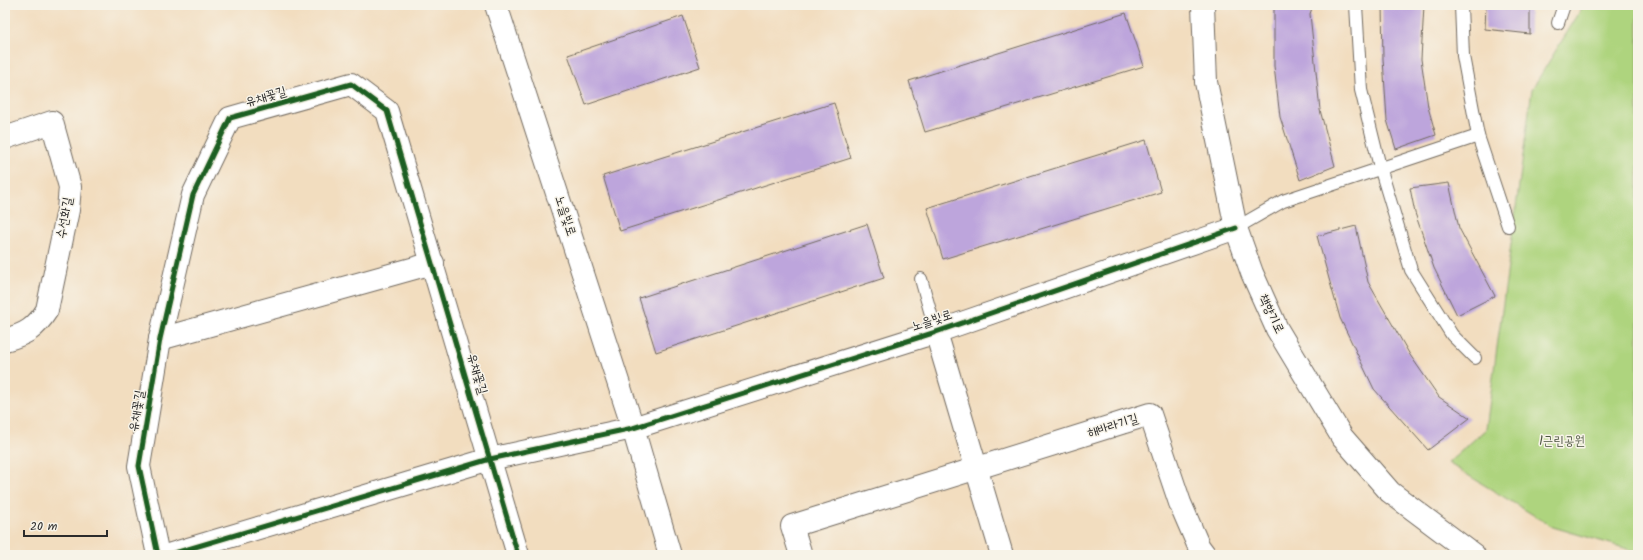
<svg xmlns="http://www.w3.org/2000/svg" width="1643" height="560" viewBox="0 0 1643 560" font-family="Kalam,'Poor Story',sans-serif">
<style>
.green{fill:#aed47e;stroke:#6c8054}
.building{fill:#bda5dc}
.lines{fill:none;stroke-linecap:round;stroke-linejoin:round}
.service-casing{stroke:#71695f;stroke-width:14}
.minor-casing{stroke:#71695f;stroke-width:24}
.tertiary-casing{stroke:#71695f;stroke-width:24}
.service{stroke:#fff;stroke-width:12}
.minor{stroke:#fff;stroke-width:22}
.tertiary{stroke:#fff;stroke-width:22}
.cycleway-casing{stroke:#f7f3e8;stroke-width:8}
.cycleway{stroke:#1b5e20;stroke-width:5}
.labels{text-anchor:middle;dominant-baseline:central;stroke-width:3;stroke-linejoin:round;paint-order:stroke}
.street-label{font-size:13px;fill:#2b2b2b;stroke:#f7f3e8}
.park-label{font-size:13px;fill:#4c5540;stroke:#f7f3e8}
</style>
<rect width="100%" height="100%" fill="#f7f3e8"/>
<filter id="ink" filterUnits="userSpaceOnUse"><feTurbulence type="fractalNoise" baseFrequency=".025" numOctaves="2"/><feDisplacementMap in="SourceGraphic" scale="8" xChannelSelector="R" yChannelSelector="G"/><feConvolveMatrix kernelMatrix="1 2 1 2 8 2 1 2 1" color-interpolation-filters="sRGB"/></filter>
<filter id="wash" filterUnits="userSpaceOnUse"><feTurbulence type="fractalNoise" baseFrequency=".012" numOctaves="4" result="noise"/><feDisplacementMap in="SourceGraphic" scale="16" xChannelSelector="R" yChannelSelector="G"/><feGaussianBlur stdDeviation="0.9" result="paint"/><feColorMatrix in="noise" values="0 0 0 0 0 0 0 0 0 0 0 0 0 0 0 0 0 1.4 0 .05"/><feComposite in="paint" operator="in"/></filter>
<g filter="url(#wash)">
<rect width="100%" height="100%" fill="#f2ddbf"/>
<polygon class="green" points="1584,5 1638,5 1638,552 1553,527 1448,463 1486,429 1532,89"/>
<g id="blocks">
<g class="building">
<polygon points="1274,5 1313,5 1310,14 1320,110 1335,166 1300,180 1280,117 1274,66"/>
<polygon points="1382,5 1424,5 1421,59 1428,107 1436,135 1396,149 1387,120 1383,59"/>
<polygon points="1486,5 1530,5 1530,34 1485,29"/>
<polygon points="1126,13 1144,66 925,132 909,81"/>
<polygon points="683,16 700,67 586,105 568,55"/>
<polygon points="834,103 851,158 620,231 603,176"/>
<polygon points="1146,140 1161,192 943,259 927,208"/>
<polygon points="1449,183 1459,228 1495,296 1457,315 1434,268 1415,213 1410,188"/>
<polygon points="867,224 884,278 656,352 639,298"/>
<polygon points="1356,226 1368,282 1410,355 1439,397 1470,418 1428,450 1374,389 1340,318 1317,236"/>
</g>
</g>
</g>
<g filter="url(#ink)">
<use href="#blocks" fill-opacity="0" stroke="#71695f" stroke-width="1"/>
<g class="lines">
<defs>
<g id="service">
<polyline points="1356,5 1361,90 1380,167 1411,270 1452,335 1475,358"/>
<polyline points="1461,5 1463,56 1478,136 1508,226"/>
<polyline points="1558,23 1564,5"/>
<polyline points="1236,228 1283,201 1478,136"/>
<polyline points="921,279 936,332"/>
</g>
<g id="minor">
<polyline points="496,5 633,428 670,555"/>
<path d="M5 138 52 122 70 187 68 210 47 310C35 329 26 334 5 340"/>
<polyline points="936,332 1002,555"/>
<polyline points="160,339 433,263"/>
<polyline points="158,555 139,466 160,339 193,195 230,118 351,84 387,111 518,555"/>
<polyline points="168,555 490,459 633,428 936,332 1236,228"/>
<polyline points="801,555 792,526 1150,414 1180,503 1199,547 1205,555"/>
</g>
<polyline id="tertiary" points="1203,5 1206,82 1236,228 1252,273 1277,329 1342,437 1390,492 1474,555"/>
</defs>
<use href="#service" class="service-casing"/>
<use href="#minor" class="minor-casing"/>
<use href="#tertiary" class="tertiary-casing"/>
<use href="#service" class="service"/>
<use href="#minor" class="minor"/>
<use href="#tertiary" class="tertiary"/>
<defs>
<g id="cycleway">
<polyline points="158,555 139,466 160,339 193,195 230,118 351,84 387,111 518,555"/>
<polyline points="168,555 490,459 633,428 936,332 1236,228"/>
</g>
</defs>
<use href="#cycleway" class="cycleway-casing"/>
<use href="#cycleway" class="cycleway"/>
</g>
</g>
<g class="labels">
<g class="street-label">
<text transform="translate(266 97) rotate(-16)">유채꽃길</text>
<text transform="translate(565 216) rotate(72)">노을빛로</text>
<text transform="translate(65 218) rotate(-80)">수선화길</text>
<text transform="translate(1271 314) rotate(64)">책향기로</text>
<text transform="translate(932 321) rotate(-18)">노을빛로</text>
<text transform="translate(477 374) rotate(74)">유채꽃길</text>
<text transform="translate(137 411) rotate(-80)">유채꽃길</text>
<text transform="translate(1113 426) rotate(-17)">해바라기길</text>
</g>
<g class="park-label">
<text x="1562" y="441">1근린공원</text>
</g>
</g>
<rect width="1643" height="560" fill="none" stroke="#f7f3e8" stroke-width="20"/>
<path d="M24 530v6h83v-6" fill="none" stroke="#2b2b2b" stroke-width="2"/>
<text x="30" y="530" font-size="12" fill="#2b2b2b" stroke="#f7f3e8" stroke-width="3" paint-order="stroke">20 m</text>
</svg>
